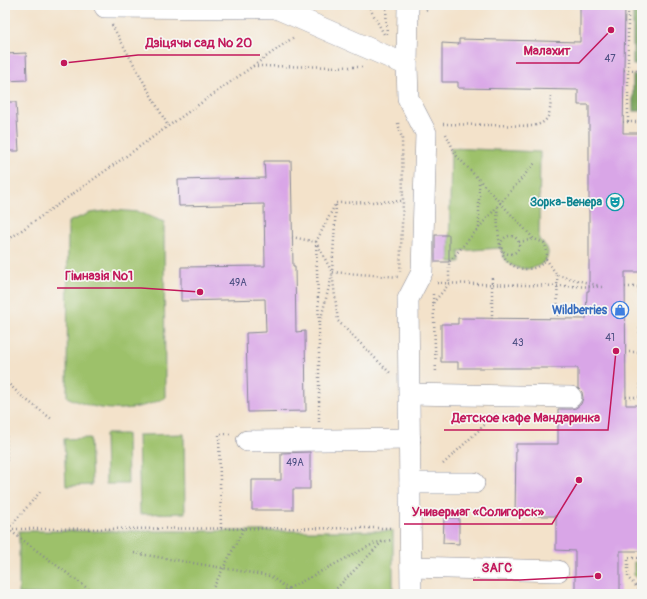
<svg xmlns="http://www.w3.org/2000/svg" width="647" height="599" viewBox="0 0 647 599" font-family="Pangolin,sans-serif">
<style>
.green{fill:#9dc16b;stroke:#5c7864}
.forest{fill:#7ea75f;stroke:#4c6b5e}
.building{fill:#d9a6e7}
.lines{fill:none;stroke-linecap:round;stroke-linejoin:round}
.minor-casing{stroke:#878894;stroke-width:22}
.path{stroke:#878894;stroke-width:2.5;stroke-dasharray:1 3;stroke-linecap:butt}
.minor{stroke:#fff;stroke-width:21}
.labels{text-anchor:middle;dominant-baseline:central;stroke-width:3.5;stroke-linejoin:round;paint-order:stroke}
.number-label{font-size:10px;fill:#4a4d80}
.culture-label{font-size:12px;font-weight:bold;fill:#0d838f;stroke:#f6f6f2;text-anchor:end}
.shop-label{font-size:12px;font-weight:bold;fill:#366cbe;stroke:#f6f6f2;text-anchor:end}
.leader{fill:none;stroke:#c2185b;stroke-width:1.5}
.callout-dot{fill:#c2185b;stroke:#f6f6f2;stroke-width:1.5}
.callout-label{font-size:13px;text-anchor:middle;font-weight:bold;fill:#c2185b;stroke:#f6f6f2;stroke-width:3.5;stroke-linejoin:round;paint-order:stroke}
</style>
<rect width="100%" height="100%" fill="#f6f6f2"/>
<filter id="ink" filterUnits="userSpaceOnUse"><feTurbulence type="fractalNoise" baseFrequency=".025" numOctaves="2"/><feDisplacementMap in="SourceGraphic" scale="8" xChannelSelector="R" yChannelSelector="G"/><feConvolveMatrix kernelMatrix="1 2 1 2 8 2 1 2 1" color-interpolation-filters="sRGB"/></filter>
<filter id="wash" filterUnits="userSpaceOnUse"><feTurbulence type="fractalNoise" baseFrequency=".012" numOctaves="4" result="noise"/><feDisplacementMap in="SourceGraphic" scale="16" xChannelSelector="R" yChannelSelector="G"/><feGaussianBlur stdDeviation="0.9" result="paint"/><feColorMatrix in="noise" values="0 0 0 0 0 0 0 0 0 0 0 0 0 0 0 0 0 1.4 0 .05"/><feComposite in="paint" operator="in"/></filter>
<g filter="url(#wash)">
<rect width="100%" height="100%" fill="#f3e2ca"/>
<g class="green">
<path d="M451 148 540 152 539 240C567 258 523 283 505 259 503 256 502 251 500 248L459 251 460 262H449Z"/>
<path d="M113 210 139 212 164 222 165 398C133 413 99 413 67 397L68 222 90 213Z"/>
<polygon points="105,434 127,434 128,484 106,484"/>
<polygon points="184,434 185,513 140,514 138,435"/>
<polygon points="90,438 92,485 66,486 64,439"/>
<rect x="19" y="531" width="374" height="63"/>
<polygon points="634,562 642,562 642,583 634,575"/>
</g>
<g class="forest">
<polygon points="633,10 636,10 642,18 642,65 633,65"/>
<rect x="633" y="75" width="9" height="36"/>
</g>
<g id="blocks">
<g class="building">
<polygon points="580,5 625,5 623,133 642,133 642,272 625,272 626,405 642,405 642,551 620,551 620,594 575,594 575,551 556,550 556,516 515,516 516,444 558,444 558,409 571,409 576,408 581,404 583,398 582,392 578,388 578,368 458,368 458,362 441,362 441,324 458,324 458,318 586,319 587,291 589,291 589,105 578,105 578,90 458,88 458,82 442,82 442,43 459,44 459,39 580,42"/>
<polygon points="26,53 27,80 5,81 5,54"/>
<polygon points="5,102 16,102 19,151 5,151"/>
<polygon points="264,161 291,161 293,266 295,266 296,332 305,331 306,411 248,412 246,333 266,332 265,299 181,301 181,267 265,266 264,204 179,206 178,180 265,178"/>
<rect x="435" y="235" width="14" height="27"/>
<polygon points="310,452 310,489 293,489 293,510 252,510 252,480 281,480 281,453"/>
<polygon points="444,518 459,518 459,544 443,543"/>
</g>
</g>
</g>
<g filter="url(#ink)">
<use href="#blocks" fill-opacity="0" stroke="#878894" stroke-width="1"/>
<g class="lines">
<defs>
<g id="minor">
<polyline points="104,5 105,7 276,8 407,65"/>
<polyline points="408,5 407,65 408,98 426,133 422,272 408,299 411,594"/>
<polyline points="410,394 571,397"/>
<polyline points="247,441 410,439"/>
<polyline points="410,483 474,483"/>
<polyline points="411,567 558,571"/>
</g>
</defs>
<use href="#minor" class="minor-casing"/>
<g class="path">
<polyline points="368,5 384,34"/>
<polyline points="386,5 387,37"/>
<polyline points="625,6 642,6"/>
<polyline points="637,7 642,12"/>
<polyline points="426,10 433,6 580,5"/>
<polyline points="112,25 168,126"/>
<polyline points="253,66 362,67"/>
<polyline points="624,70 642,70"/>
<polyline points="623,122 642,122"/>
<polyline points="628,122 628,6"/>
<polyline points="398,123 402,139 403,201 400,272"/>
<path d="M443 124 532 126C551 123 550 112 551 96"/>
<path d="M446 134 456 155 534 239 544 243C558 269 517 278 505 258 497 246 498 221 497 207"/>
<polyline points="336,205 332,272 399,277"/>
<polyline points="479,228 479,181"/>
<circle cx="510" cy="245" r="9"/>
<polyline points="292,237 316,242 332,272 338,321 390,373"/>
<polyline points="5,242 294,37"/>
<polyline points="519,242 534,239"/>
<polyline points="546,259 557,275 600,286"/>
<polyline points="557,275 558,319"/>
<polyline points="437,283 605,287"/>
<polyline points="625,287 642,287"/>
<polyline points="639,288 641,405"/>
<polyline points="433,294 436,373"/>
<polyline points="5,296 7,529 5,594"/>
<polyline points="433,303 449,284 449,262 535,163"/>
<polyline points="492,319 492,275"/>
<polyline points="320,322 332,275"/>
<polyline points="625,352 642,352"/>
<polyline points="7,382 20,395 53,420"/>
<polyline points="626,397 642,397"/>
<polyline points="319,422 319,326 316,242 336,203 403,201"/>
<polyline points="443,464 496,414"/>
<polyline points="221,528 219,434 230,434"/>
<polyline points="5,529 392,528"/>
<polyline points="8,529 95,594"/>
<polyline points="8,529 40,492"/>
<polyline points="134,553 270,576 287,588 293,594"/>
<polyline points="642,558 628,558 628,578 642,592"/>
<polyline points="210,594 244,528"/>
<polyline points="278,594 375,543 392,540"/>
<polyline points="331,594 382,542"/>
</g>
<use href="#minor" class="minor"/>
</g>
</g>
<defs>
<symbol id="theatre-ring" viewBox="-11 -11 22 22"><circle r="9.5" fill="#f6f6f2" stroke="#0f9aa8" stroke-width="1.5"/><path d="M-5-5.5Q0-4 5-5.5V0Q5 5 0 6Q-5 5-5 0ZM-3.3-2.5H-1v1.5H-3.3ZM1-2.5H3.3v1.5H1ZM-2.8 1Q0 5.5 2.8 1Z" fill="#0f9aa8"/></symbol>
<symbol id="shop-ring" viewBox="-11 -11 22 22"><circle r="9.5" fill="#f6f6f2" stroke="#3f7fe0" stroke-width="1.5"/><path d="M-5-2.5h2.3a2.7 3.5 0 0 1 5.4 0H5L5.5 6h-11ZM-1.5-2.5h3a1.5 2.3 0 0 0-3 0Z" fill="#3f7fe0"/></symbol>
</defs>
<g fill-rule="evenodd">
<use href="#theatre-ring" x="605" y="192" width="20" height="20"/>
<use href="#shop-ring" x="610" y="300" width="20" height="20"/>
</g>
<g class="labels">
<g class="number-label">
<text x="610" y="59">47</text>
<text x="238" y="283">49А</text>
<text x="610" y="338">41</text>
<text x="518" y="343">43</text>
<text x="295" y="463">49А</text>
</g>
<g class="culture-label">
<text x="602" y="202">Зорка-Венера</text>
</g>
<g class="shop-label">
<text x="607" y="310">Wildberries</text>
</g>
</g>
<path class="leader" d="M64 63L138 55H260M611 30L579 63H516M200 292L141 288H57M616 351L608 430H444M579 480L552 524H404M598 576L520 580H473"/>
<g class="callout-dot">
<circle cx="64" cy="63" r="4"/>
<circle cx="611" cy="30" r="4"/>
<circle cx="200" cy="292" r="4"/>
<circle cx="616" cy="351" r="4"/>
<circle cx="579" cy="480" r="4"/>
<circle cx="598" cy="576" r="4"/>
</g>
<g class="callout-label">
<text x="199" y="47">Дзіцячы сад № 20</text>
<text x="547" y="55">Малахит</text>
<text x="99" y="280">Гімназія №1</text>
<text x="526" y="422">Детское кафе Мандаринка</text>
<text x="478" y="516">Универмаг «Солигорск»</text>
<text x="497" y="572">ЗАГС</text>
</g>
<rect width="647" height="599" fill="none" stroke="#f6f6f2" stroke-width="20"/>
</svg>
